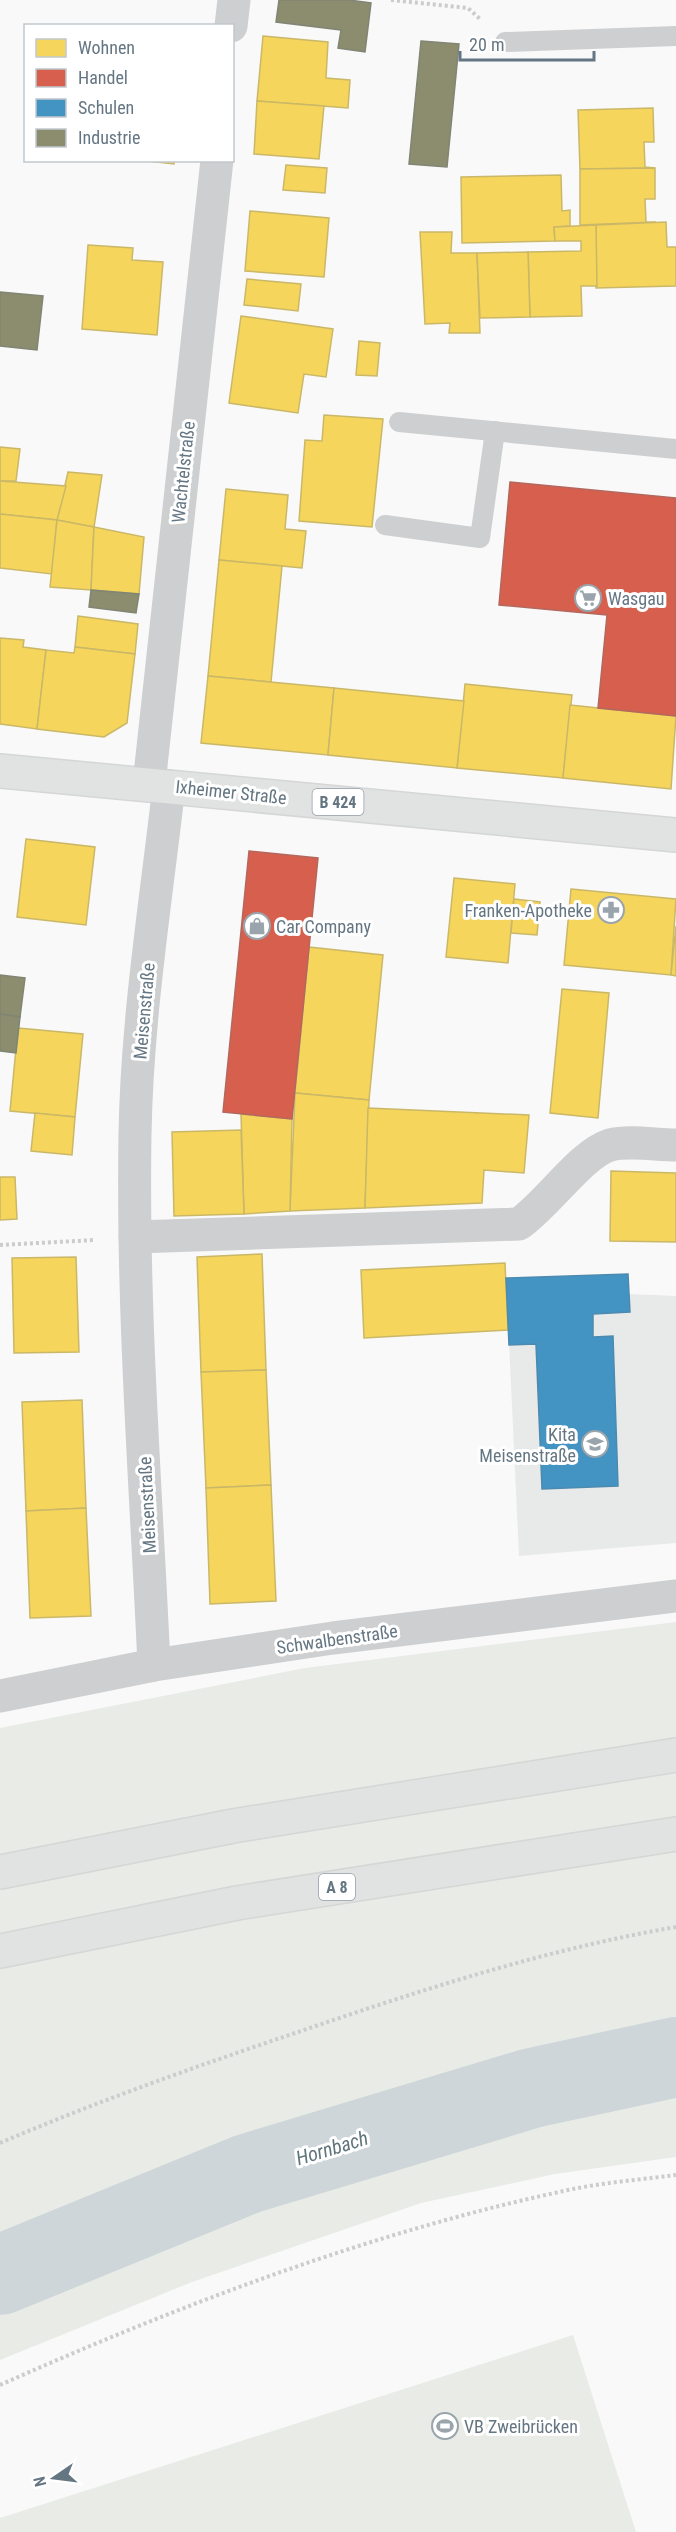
<svg xmlns="http://www.w3.org/2000/svg" width="676" height="2532" viewBox="0 0 676 2532" font-family="'Roboto Condensed',sans-serif">
<style>
.built{fill:#e8e9e9}
.green{fill:#e8ebe6}
.homes{fill:#f6d55c;stroke:#cab868;stroke-width:1.5}
.shops{fill:#d6604d;stroke:#b4675d;stroke-width:1.5}
.schools{fill:#4393c3;stroke:#4d8ab0;stroke-width:1.5}
.industry{fill:#8c8c6e;stroke:#808574;stroke-width:1.5}
.lines{fill:none;stroke-linecap:round;stroke-linejoin:round}
.river{stroke:#ced6d9;stroke-width:80}
.primary-casing{stroke:#d5d6d7;stroke-width:36}
.motorway-casing{stroke:#d5d6d6;stroke-width:36}
.path{stroke:#cbcccd;stroke-width:4;stroke-dasharray:3 3;stroke-linecap:butt}
.service{stroke:#cecfd0;stroke-width:20}
.minor{stroke:#cecfd0;stroke-width:33}
.primary{stroke:#e1e2e2;stroke-width:33}
.motorway{stroke:#e1e2e2;stroke-width:33}
.labels{text-anchor:middle;dominant-baseline:central;stroke-width:6;stroke-linejoin:round;paint-order:stroke}
.shield{fill:#fff;stroke:#939fa8;stroke-width:1.5}
.shield-label{font-size:16px;font-weight:bold;fill:#657683}
.street-label{font-size:18px;fill:#657683;stroke:#fff}
.poi-label{font-size:18px;fill:#657683;stroke:#fff;text-anchor:start}
.water-label{font-size:20px;font-style:italic;fill:#60757c;stroke:#fff}
</style>
<rect width="100%" height="100%" fill="#f9f9f9"/>
<polygon class="built" points="628,1274 629,1294 676,1296 676,1543 519,1556 506,1278"/>
<g class="green">
<polygon points="676,1622 676,2157 555,2174 421,2203 192,2282 0,2360 0,1728 305,1668"/>
<polygon points="573,2335 636,2532 0,2532 0,2518"/>
</g>
<g class="homes">
<polygon points="263,36 328,42 326,78 350,80 348,108 257,101"/>
<polygon points="257,101 324,106 319,159 254,154"/>
<polygon points="653,108 654,142 644,142 645,167 655,168 580,169 578,110"/>
<polygon points="138,160 174,160 174,164"/>
<polygon points="286,165 327,168 325,193 283,190"/>
<polygon points="655,168 655,199 645,199 646,222 656,222 580,225 580,169"/>
<polygon points="561,175 562,211 570,210 570,226 554,227 555,241 462,243 461,177"/>
<polygon points="250,211 329,218 324,277 245,271"/>
<polygon points="666,222 667,247 676,247 676,286 596,288 596,225"/>
<polygon points="596,225 597,286 581,286 582,316 530,317 528,252 581,251 581,241 555,241 554,227"/>
<polygon points="420,232 452,232 451,253 477,253 480,333 449,333 450,323 425,324"/>
<polygon points="88,245 133,248 132,260 163,262 157,335 82,329"/>
<polygon points="528,252 530,317 480,318 477,253"/>
<polygon points="247,279 301,284 298,311 244,305"/>
<polygon points="241,316 333,329 326,377 304,374 298,413 229,403"/>
<polygon points="359,341 380,343 377,376 356,375"/>
<polygon points="324,415 383,419 372,527 299,521 305,440 322,441"/>
<polygon points="0,447 20,449 16,481 0,481"/>
<polygon points="68,472 102,475 94,527 57,520"/>
<polygon points="0,481 66,486 57,520 0,514"/>
<polygon points="226,489 288,495 285,529 306,531 302,568 219,560"/>
<polygon points="0,514 57,520 52,574 0,568"/>
<polygon points="57,520 94,527 91,590 50,587"/>
<polygon points="94,527 144,537 139,594 91,590"/>
<polygon points="219,560 282,566 271,682 208,676"/>
<polygon points="78,616 138,624 135,654 75,647"/>
<polygon points="0,638 24,640 23,647 46,650 37,729 0,724"/>
<polygon points="75,647 135,654 127,723 104,737 37,729 46,650 74,653"/>
<polygon points="208,676 334,688 328,755 201,743"/>
<polygon points="465,684 572,695 563,778 457,768"/>
<polygon points="334,688 464,701 457,768 328,755"/>
<polygon points="570,705 676,716 671,789 563,778"/>
<polygon points="26,839 95,847 86,925 17,917"/>
<polygon points="454,878 515,884 508,963 446,957"/>
<polygon points="571,889 676,899 671,975 564,965"/>
<polygon points="514,899 540,902 537,935 511,933"/>
<polygon points="676,926 676,976 671,975"/>
<polygon points="309,947 383,955 369,1100 295,1093"/>
<polygon points="562,989 609,993 598,1118 550,1113"/>
<polygon points="18,1028 83,1034 75,1117 10,1111"/>
<polygon points="295,1093 369,1100 365,1208 290,1211"/>
<polygon points="368,1108 529,1115 524,1173 484,1170 482,1203 365,1208"/>
<polygon points="35,1113 75,1117 72,1155 31,1151"/>
<polygon points="241,1114 292,1119 290,1211 244,1214"/>
<polygon points="241,1130 244,1214 174,1216 172,1132"/>
<polygon points="611,1171 676,1173 676,1242 610,1241"/>
<polygon points="0,1177 15,1177 17,1219 0,1220"/>
<polygon points="262,1254 266,1370 201,1372 197,1257"/>
<polygon points="76,1257 79,1352 14,1353 12,1258"/>
<polygon points="505,1263 508,1330 364,1338 361,1270"/>
<polygon points="266,1370 271,1485 206,1488 201,1372"/>
<polygon points="82,1400 86,1508 26,1511 22,1402"/>
<polygon points="271,1485 276,1601 210,1604 206,1488"/>
<polygon points="86,1508 91,1616 30,1618 26,1511"/>
</g>
<g class="shops">
<polygon points="510,482 676,498 676,716 598,708 607,615 499,605"/>
<polygon points="249,851 318,858 292,1119 223,1112"/>
</g>
<polygon class="schools" points="628,1274 630,1312 593,1314 593,1337 613,1336 618,1486 542,1489 536,1344 509,1345 506,1278"/>
<g class="industry">
<polygon points="279,0 349,0 371,3 365,52 338,48 341,30 276,22"/>
<polygon points="421,41 459,44 447,167 409,164"/>
<polygon points="0,292 43,296 37,350 0,346"/>
<polygon points="91,590 139,594 136,613 89,607"/>
<polygon points="0,975 25,978 20,1017 0,1014"/>
<polygon points="0,1014 20,1017 16,1053 0,1051"/>
</g>
<g class="lines">
<polyline class="river" points="0,2275 247,2174 532,2088 676,2057"/>
<defs>
<polyline id="primary" points="0,771 676,835"/>
<g id="motorway">
<polyline points="0,1872 233,1826 676,1755"/>
<polyline points="0,1951 237,1903 676,1834"/>
</g>
</defs>
<use href="#primary" class="primary-casing"/>
<use href="#motorway" class="motorway-casing"/>
<g class="path">
<polyline points="391,0 468,8 480,19"/>
<polyline points="0,1245 95,1240"/>
<path d="M0 2143C98 2101 200 2065 301 2031 424 1989 548 1949 676 1927"/>
<path d="M0 2385C180 2305 366 2234 559 2192 597 2183 637 2180 676 2175"/>
</g>
<g class="service">
<polyline points="505,42 676,36"/>
<polyline points="399,422 676,449"/>
<polyline points="385,525 480,538 495,431"/>
</g>
<g class="minor">
<polyline points="231,26 234,0"/>
<polyline points="149,784 217,160"/>
<path d="M135 1237 519 1224C548 1204 581 1154 610 1145 629 1140 656 1145 676 1145"/>
<path d="M154 1665C146 1488 132 1310 135 1134 137 1017 156 901 169 786"/>
<polyline points="0,1696 154,1665 333,1638 676,1596"/>
</g>
<use href="#primary" class="primary"/>
<use href="#motorway" class="motorway"/>
</g>
<defs>
<symbol id="supermarket-ring" viewBox="-11 -11 22 22"><circle r="9.5" fill="#fff" stroke="#99a4ac" stroke-width="1.5"/><path d="M-6-5.5h2.5l.6 2H6L4.5 2H-2.5L-4.4-4H-6ZM-1.5 3.2a1.3 1.3 0 1 0 .1 0ZM3 3.2a1.3 1.3 0 1 0 .1 0Z" fill="#99a4ac"/></symbol>
<symbol id="pharmacy-ring" viewBox="-11 -11 22 22"><circle r="9.5" fill="#fff" stroke="#99a4ac" stroke-width="1.5"/><path d="M-2-6h4v4h4v4h-4v4h-4v-4h-4v-4h4Z" fill="#99a4ac"/></symbol>
<symbol id="shop-ring" viewBox="-11 -11 22 22"><circle r="9.5" fill="#fff" stroke="#99a4ac" stroke-width="1.5"/><path d="M-5-2.5h2.3a2.7 3.5 0 0 1 5.4 0H5L5.5 6h-11ZM-1.5-2.5h3a1.5 2.3 0 0 0-3 0Z" fill="#99a4ac"/></symbol>
<symbol id="school-ring" viewBox="-11 -11 22 22"><circle r="9.5" fill="#fff" stroke="#99a4ac" stroke-width="1.5"/><path d="M0-5L7-2L0 1L-7-2ZM-4 1L0 2.5L4 1V4Q0 6-4 4Z" fill="#99a4ac"/></symbol>
<symbol id="stadium-ring" viewBox="-11 -11 22 22"><circle r="9.5" fill="#fff" stroke="#99a4ac" stroke-width="1.5"/><path d="M0-5a6.5 5 0 1 0 0 10a6.5 5 0 1 0 0-10ZM-3.5-1.8h7v3.6h-7Z" fill="#99a4ac"/></symbol>
</defs>
<g fill-rule="evenodd">
<use href="#supermarket-ring" x="573" y="583" width="30" height="30"/>
<use href="#pharmacy-ring" x="596" y="895" width="30" height="30"/>
<use href="#shop-ring" x="242" y="911" width="30" height="30"/>
<use href="#school-ring" x="580" y="1429" width="30" height="30"/>
<use href="#stadium-ring" x="430" y="2411" width="30" height="30"/>
</g>
<g class="labels">
<g class="shield">
<rect x="312.5" y="789" width="51" height="26" rx="4.5"/>
<rect x="319" y="1874" width="36" height="26" rx="4.5"/>
</g>
<g class="shield-label">
<text x="338" y="802">B 424</text>
<text x="337" y="1887">A 8</text>
</g>
<g class="street-label">
<text transform="translate(183 472) rotate(-84)">Wachtelstraße</text>
<text transform="translate(231 792) rotate(6)">Ixheimer Straße</text>
<text transform="translate(144 1011) rotate(-85)">Meisenstraße</text>
<text transform="translate(147 1505) rotate(-93)">Meisenstraße</text>
<text transform="translate(337 1639) rotate(-8)">Schwalbenstraße</text>
</g>
<g class="poi-label">
<text x="608" y="598">Wasgau</text>
<text x="592" y="910" text-anchor="end">Franken-Apotheke</text>
<text x="276" y="926">Car Company</text>
<text x="576" y="1434" text-anchor="end">Kita<tspan x="576" dy="21">Meisenstraße</tspan></text>
<text x="464" y="2426">VB Zweibrücken</text>
</g>
<g class="water-label">
<text transform="translate(332 2148) rotate(-17)">Hornbach</text>
</g>
</g>
<rect x="24" y="24" width="210" height="138" fill="#ffffff" stroke="#c1c8cd" stroke-width="1.5"/>
<rect x="36" y="39" width="30" height="18" fill="#f6d55c" stroke="#c1c8cd" stroke-width="1.5"/>
<text x="78" y="54" font-size="18" fill="#657683">Wohnen</text>
<rect x="36" y="69" width="30" height="18" fill="#d6604d" stroke="#c1c8cd" stroke-width="1.5"/>
<text x="78" y="84" font-size="18" fill="#657683">Handel</text>
<rect x="36" y="99" width="30" height="18" fill="#4393c3" stroke="#c1c8cd" stroke-width="1.5"/>
<text x="78" y="114" font-size="18" fill="#657683">Schulen</text>
<rect x="36" y="129" width="30" height="18" fill="#8c8c6e" stroke="#c1c8cd" stroke-width="1.5"/>
<text x="78" y="144" font-size="18" fill="#657683">Industrie</text>
<g transform="translate(54 2478) rotate(256)" stroke="#ffffff" stroke-width="4.5" paint-order="stroke">
<path d="M0-4.5L10 22L0 15L-10 22Z" fill="#657683"/>
<text y="-9" font-size="16" font-weight="bold" text-anchor="middle" fill="#657683">N</text>
</g>
<path d="M460 51v9h134v-9" fill="none" stroke="#657683" stroke-width="3"/>
<text x="469" y="51" font-size="18" fill="#657683" stroke="#ffffff" stroke-width="4.5" paint-order="stroke">20 m</text>
</svg>
